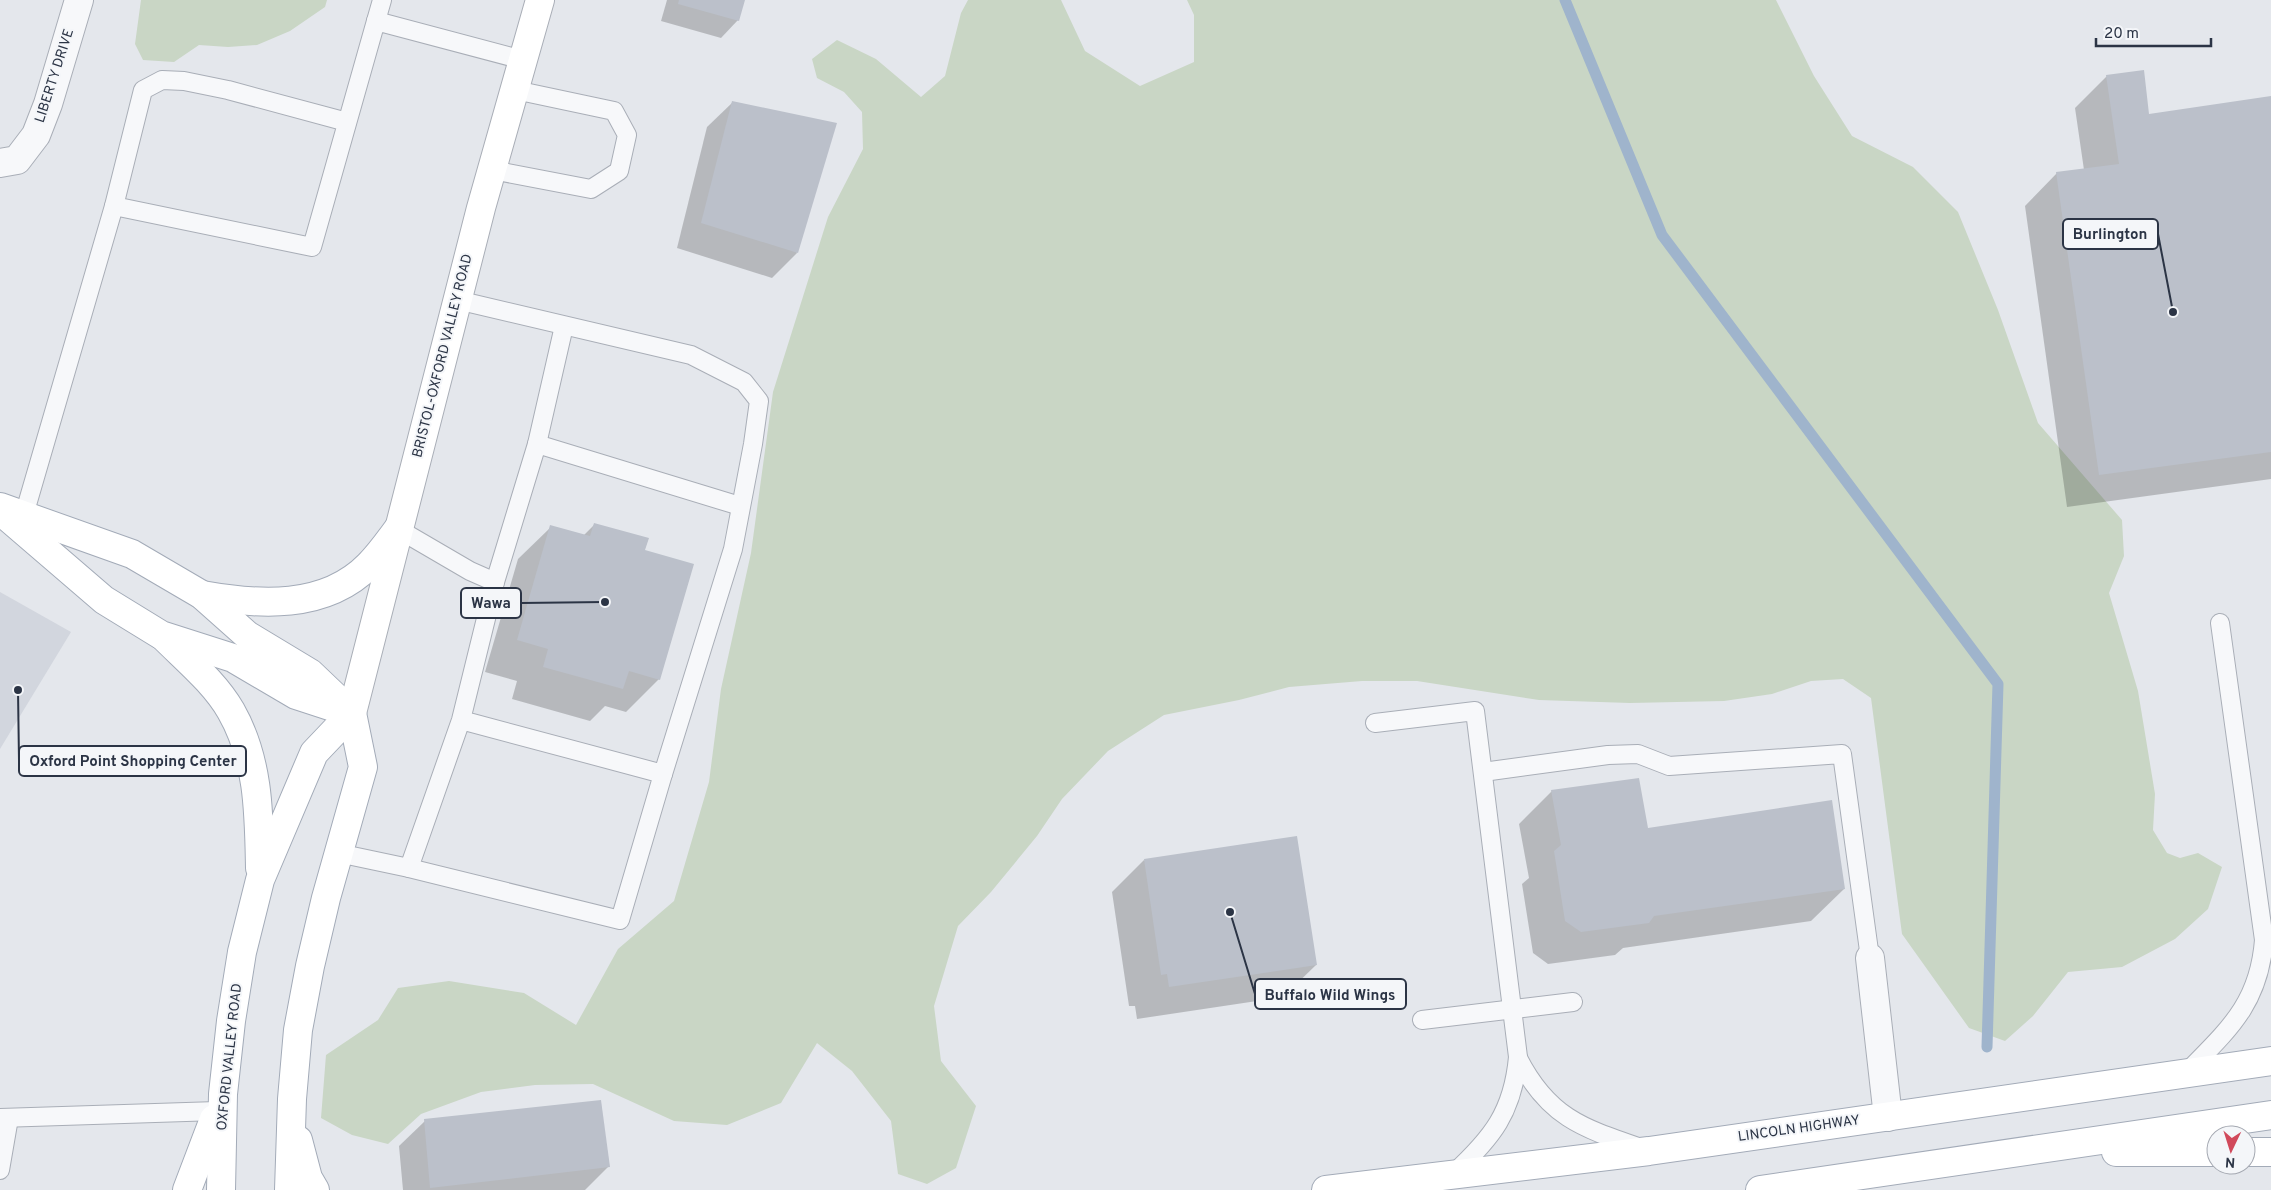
<svg xmlns="http://www.w3.org/2000/svg" width="2271" height="1190" viewBox="0 0 2271 1190" font-family="Overpass,sans-serif">
<style>
.built{fill:#d2d6de}
.green{fill:#c9d6c5}
.shadow{fill:#0003}
.lines{fill:none;stroke-linecap:round;stroke-linejoin:round}
.stream{stroke:#9fb4cc;stroke-width:11}
.building{fill:#bbc0ca}
.lane-casing{stroke:#a9aeb7;stroke-width:20}
.street-casing{stroke:#a9aeb7;stroke-width:30}
.secondary-casing{stroke:#a9aeb7;stroke-width:30}
.primary-casing{stroke:#a3abb8;stroke-width:30}
.lane{stroke:#f7f8fa;stroke-width:18}
.street{stroke:#f7f8fa;stroke-width:28}
.secondary{stroke:#fff;stroke-width:28}
.primary{stroke:#fff;stroke-width:28}
.labels{text-anchor:middle;dominant-baseline:central;stroke-width:4;stroke-linejoin:round;paint-order:stroke}
.street-label{font-size:14px;fill:#2b3445;stroke:#f4f6f9}
.leader{fill:none;stroke:#2b3445;stroke-width:2}
.callout-dot{fill:#2b3445;stroke:#f4f6f9;stroke-width:2}
.callout{fill:#f4f6f9;stroke:#2b3445;stroke-width:2}
.callout-label{font-size:15px;text-anchor:middle;font-weight:bold;fill:#2b3445}
</style>
<rect width="100%" height="100%" fill="#e4e7ec"/>
<polygon class="built" points="0,592 71,632 0,749"/>
<g class="green">
<polygon points="141,0 327,0 325,7 290,31 257,45 228,47 199,45 174,62 143,60 135,44"/>
<polygon points="968,0 1061,0 1085,51 1140,86 1194,62 1194,15 1187,0 1776,0 1814,76 1852,136 1913,167 1958,212 1998,310 2038,423 2122,520 2124,556 2109,593 2138,691 2155,794 2153,830 2167,853 2180,858 2198,853 2222,867 2208,909 2175,939 2122,967 2068,972 2033,1016 2005,1041 1969,1028 1902,934 1871,698 1843,679 1811,681 1772,694 1724,701 1630,703 1539,700 1417,681 1362,681 1289,687 1239,700 1164,715 1108,751 1062,799 1037,836 991,892 958,926 934,1006 941,1061 976,1106 956,1168 927,1184 898,1174 891,1121 852,1071 817,1043 781,1103 727,1125 674,1121 593,1084 535,1085 481,1092 421,1114 388,1144 352,1135 321,1118 326,1055 378,1020 398,988 449,981 524,993 576,1025 618,949 674,901 709,782 721,689 751,553 773,392 828,217 863,149 862,112 844,92 817,78 812,59 837,40 876,59 921,97 945,76 961,13"/>
</g>
<g class="shadow">
<polygon points="667,0 744,0 738,20 721,38 661,21"/>
<polygon points="2107,76 2147,115 2271,98 2271,479 2067,507 2025,206 2057,173 2084,170 2075,108"/>
<polygon points="733,102 797,253 772,278 677,248 707,127"/>
<polygon points="595,524 644,551 659,679 626,712 605,706 590,721 512,699 517,681 485,672 518,559 551,527 583,536"/>
<polygon points="1552,791 1647,829 1844,889 1811,921 1623,948 1615,955 1548,964 1533,953 1522,884 1529,878 1519,824"/>
<polygon points="1144,860 1316,965 1283,997 1137,1019 1135,1006 1129,1006 1112,892"/>
<polygon points="425,1121 608,1167 585,1190 403,1190 399,1146"/>
</g>
<g class="lines">
<polyline class="stream" points="1565,0 1662,235 1998,684 1987,1047"/>
</g>
<g class="building">
<polygon points="679,0 745,0 739,21 678,4"/>
<polygon points="2144,70 2149,114 2271,96 2271,452 2099,475 2056,172 2119,164 2106,75"/>
<polygon points="732,101 837,123 798,253 701,223"/>
<polygon points="594,523 649,538 645,550 694,564 660,680 629,671 623,689 543,667 548,649 517,640 550,525 590,536"/>
<polygon points="1639,778 1648,828 1832,800 1845,889 1654,916 1649,923 1581,932 1565,921 1554,851 1561,845 1551,790"/>
<polygon points="1297,836 1317,965 1169,987 1167,974 1161,975 1144,859"/>
<polygon points="601,1100 610,1167 430,1188 424,1119"/>
</g>
<g class="lines">
<defs>
<g id="lane">
<polyline points="376,21 382,0"/>
<polyline points="492,170 591,189 619,171 627,135 614,111 515,90"/>
<polyline points="114,206 143,90 162,80 184,81 228,90 347,122"/>
<polyline points="457,300 691,355 744,382 759,401 753,444 733,549 663,774"/>
<polyline points="537,444 740,506"/>
<polyline points="24,515 114,206 312,247 376,21 523,60"/>
<polyline points="398,529 470,571 495,582"/>
<polyline points="461,720 663,774 620,920 409,868 461,720 495,582 537,444 564,326"/>
<path d="M1375 723 1475 711 1518 1057C1513 1112 1492 1138 1453 1174"/>
<polyline points="1483,772 1608,755 1638,754 1669,766 1842,754 1870,958"/>
<polyline points="338,853 409,868"/>
<polyline points="1422,1020 1573,1002"/>
<path d="M1518 1058C1548 1117 1582 1128 1641 1148"/>
<path d="M2186 1073C2228 1030 2259 1004 2264 940L2220 623"/>
<polyline points="0,1118 217,1111"/>
<polyline points="0,1170 9,1118"/>
</g>
<g id="street">
<polyline points="0,163 17,160 36,135 48,104 79,0"/>
<polyline points="1870,958 1888,1117"/>
</g>
<polyline id="secondary" points="352,713 481,208 540,0"/>
<g id="primary">
<polyline points="0,507 132,554 202,595 247,635 310,673 352,713 363,767 326,898 310,966 298,1030 292,1099 289,1190"/>
<polyline points="4,514 104,600 161,635 233,658 296,695 345,711"/>
<path d="M202 595C258 605 325 610 369 565 380 554 389 541 398 529"/>
<path d="M164 637C187 660 215 683 231 711 259 760 259 814 260 868"/>
<polyline points="298,1140 308,1178 315,1190"/>
<polyline points="2116,1152 2216,1152"/>
<polyline points="2246,1152 2271,1152"/>
<polyline points="187,1190 214,1119"/>
<polyline points="221,1190 223,1094 231,1021 242,952 260,880 314,753 352,713"/>
<polyline points="1326,1190 1649,1151 2271,1061"/>
<polyline points="1760,1190 2271,1115"/>
</g>
</defs>
<use href="#lane" class="lane-casing"/>
<use href="#street" class="street-casing"/>
<use href="#secondary" class="secondary-casing"/>
<use href="#primary" class="primary-casing"/>
<use href="#lane" class="lane"/>
<use href="#street" class="street"/>
<use href="#secondary" class="secondary"/>
<use href="#primary" class="primary"/>
</g>
<g class="labels">
<g class="street-label">
<text transform="translate(55 76) rotate(-72)">LIBERTY DRIVE</text>
<text transform="translate(443 356) rotate(-76)">BRISTOL-OXFORD VALLEY ROAD</text>
<text transform="translate(230 1057) rotate(-84)">OXFORD VALLEY ROAD</text>
<text transform="translate(1799 1129) rotate(-8)">LINCOLN HIGHWAY</text>
</g>
</g>
<path class="leader" d="M2173 312L2158 234M605 602L521 603M18 690L19 761M1230 912L1255 994"/>
<g class="callout-dot">
<circle cx="2173" cy="312" r="5"/>
<circle cx="605" cy="602" r="5"/>
<circle cx="18" cy="690" r="5"/>
<circle cx="1230" cy="912" r="5"/>
</g>
<g class="callout">
<rect x="2063" y="219" width="95" height="30" rx="5"/>
<rect x="461" y="588" width="60" height="30" rx="5"/>
<rect x="19" y="746" width="227" height="30" rx="5"/>
<rect x="1255" y="979" width="151" height="30" rx="5"/>
</g>
<g class="callout-label">
<text x="2110" y="239">Burlington</text>
<text x="491" y="608">Wawa</text>
<text x="133" y="766">Oxford Point Shopping Center</text>
<text x="1330" y="1000">Buffalo Wild Wings</text>
</g>
<g transform="translate(2231 1150) rotate(184)"><circle r="24" fill="#f4f6f9" stroke="#a4a8b1"/>
<path d="M0-4L9 19L0 12L-9 19Z" fill="#d1495b"/>
<text y="-8" font-size="14" font-weight="bold" text-anchor="middle" fill="#2b3445">N</text>
</g>
<path d="M2096 38v8h115v-8" fill="none" stroke="#2b3445" stroke-width="2.5"/>
<text x="2104" y="38" font-size="15" fill="#2b3445" stroke="#f4f6f9" stroke-width="4" paint-order="stroke">20 m</text>
</svg>
